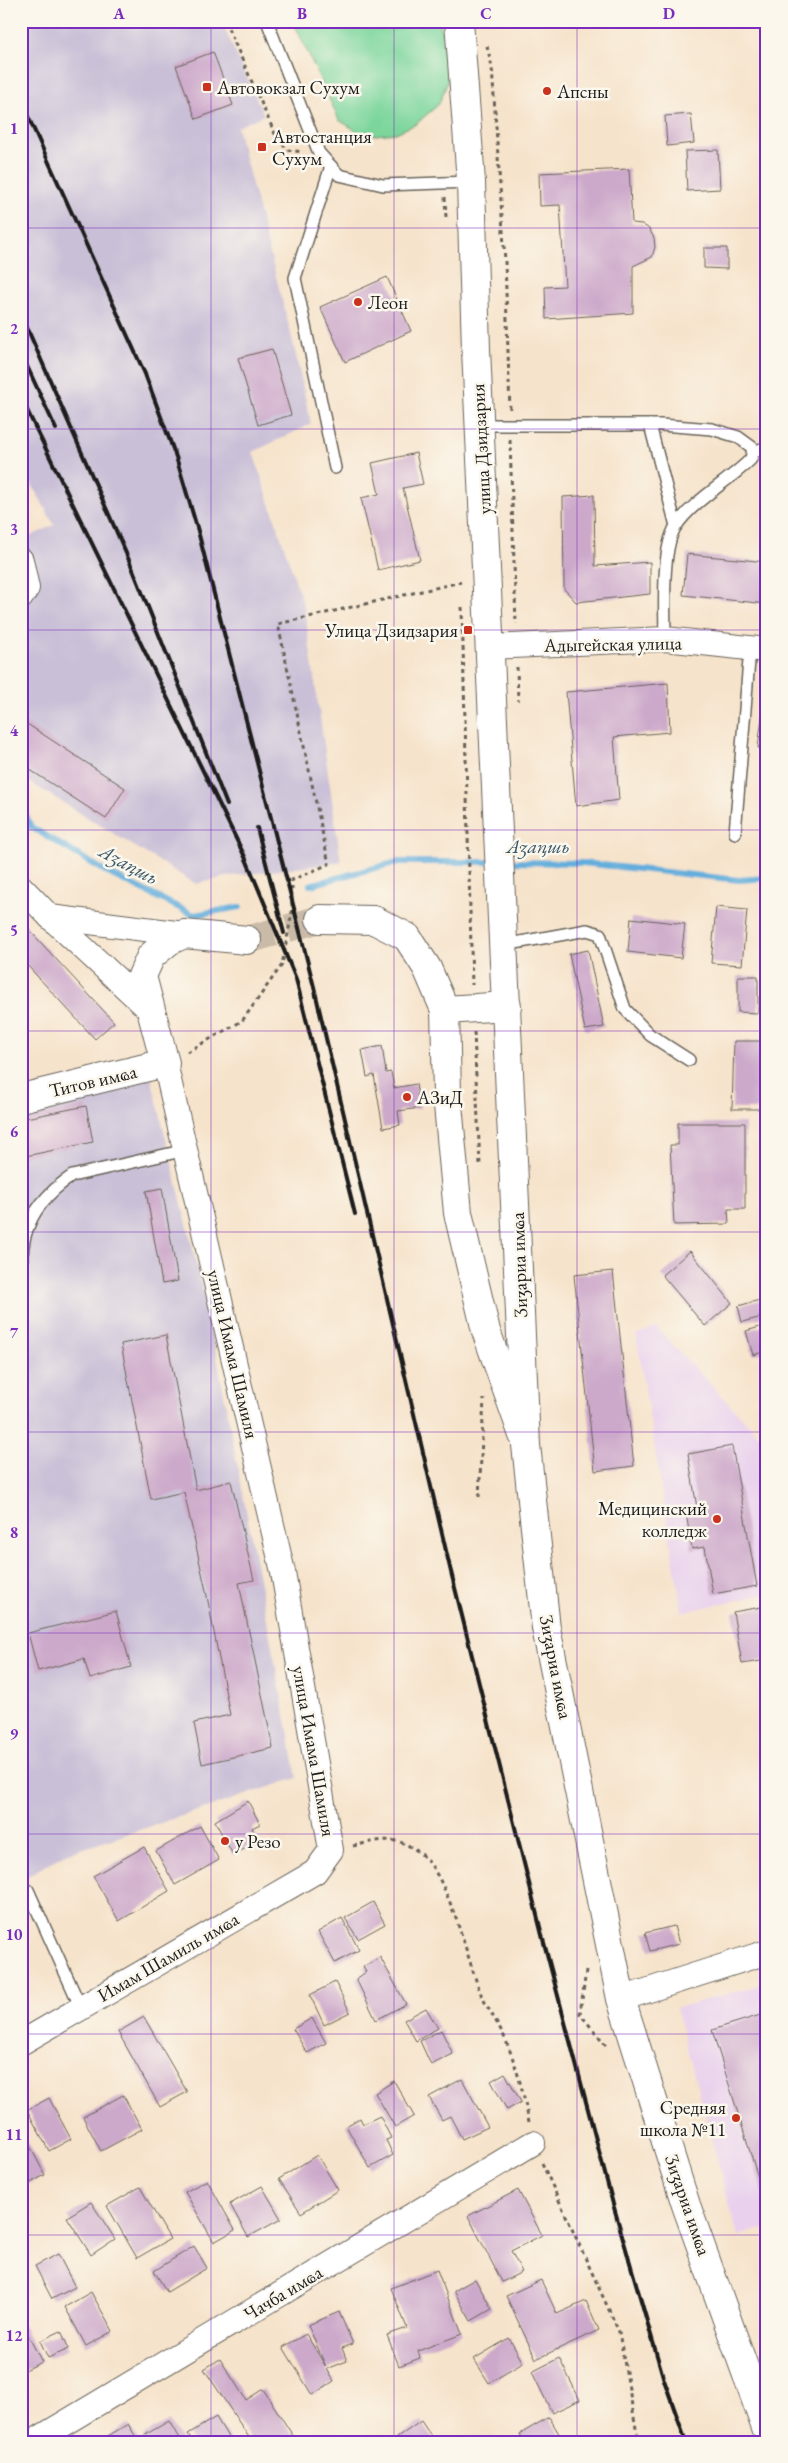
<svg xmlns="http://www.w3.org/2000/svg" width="788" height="2463" viewBox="0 0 788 2463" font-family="'EB Garamond',serif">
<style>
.built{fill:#e9d1ed}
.industrial{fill:#c9bfd7}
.green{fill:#7bd69c;stroke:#4c795c}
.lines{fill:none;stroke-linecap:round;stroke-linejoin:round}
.stream{stroke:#63aedc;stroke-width:6}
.building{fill:#cca8ca}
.secondary-tunnel{stroke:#cabba8;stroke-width:28;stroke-dasharray:28 14;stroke-linecap:butt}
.lane-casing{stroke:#686259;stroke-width:14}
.street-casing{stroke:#686259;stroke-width:26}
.secondary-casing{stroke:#686259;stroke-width:30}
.highway-casing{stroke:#686259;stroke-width:30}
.path{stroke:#686259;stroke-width:3;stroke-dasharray:4 4;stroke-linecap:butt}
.lane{stroke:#fff;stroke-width:11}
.street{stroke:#fff;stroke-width:24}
.secondary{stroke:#fff;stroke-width:28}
.highway{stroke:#fff;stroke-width:28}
.rail{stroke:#1c1c1c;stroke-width:4}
.grid{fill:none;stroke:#7b2cbf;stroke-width:1;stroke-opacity:0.55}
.poi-dot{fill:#c8321e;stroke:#fbf7ec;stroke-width:2}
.labels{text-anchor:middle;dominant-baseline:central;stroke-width:5;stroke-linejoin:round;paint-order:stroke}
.poi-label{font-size:19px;fill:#1c1c1c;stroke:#fbf7ec;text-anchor:start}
.street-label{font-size:19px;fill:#1c1c1c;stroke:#fbf7ec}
.water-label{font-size:20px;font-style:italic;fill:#385669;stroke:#fbf7ec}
.neatline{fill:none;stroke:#7b2cbf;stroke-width:2}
.grid-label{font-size:16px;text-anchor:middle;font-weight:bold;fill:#7b2cbf}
</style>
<rect width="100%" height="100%" fill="#fbf7ec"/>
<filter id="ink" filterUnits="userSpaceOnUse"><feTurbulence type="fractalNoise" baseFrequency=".02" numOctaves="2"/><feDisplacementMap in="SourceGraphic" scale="10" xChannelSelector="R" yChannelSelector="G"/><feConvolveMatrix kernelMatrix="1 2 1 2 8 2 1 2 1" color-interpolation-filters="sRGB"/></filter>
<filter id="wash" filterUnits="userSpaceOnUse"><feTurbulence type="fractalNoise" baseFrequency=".0096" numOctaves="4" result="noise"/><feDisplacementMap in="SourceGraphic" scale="20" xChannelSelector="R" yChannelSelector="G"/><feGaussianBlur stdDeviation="1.12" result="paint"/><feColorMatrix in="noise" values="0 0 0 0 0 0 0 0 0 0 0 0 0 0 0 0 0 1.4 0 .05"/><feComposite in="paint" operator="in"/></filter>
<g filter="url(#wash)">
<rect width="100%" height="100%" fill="#f6e3cb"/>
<g class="built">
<polygon points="656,1327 767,1444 767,1594 682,1612 636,1335"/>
<polygon points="767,1983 767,2227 738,2236 676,2008"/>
</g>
<g class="industrial">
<polygon points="21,21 221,21 264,115 237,127 293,342 311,424 253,452 304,607 341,862 226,877 196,884 21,777 21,541 54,525 21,464"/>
<polygon points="151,1077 208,1311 297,1778 63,1855 21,1880 21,1111"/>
</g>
<polygon class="green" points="293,21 440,21 448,81 439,104 416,124 396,133 376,135 357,131 339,120"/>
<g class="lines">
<g class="stream">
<polyline points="21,804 31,827 110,874 194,915 240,907"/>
<polyline points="506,862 583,863 739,880 767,878"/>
<polyline points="310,885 398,862 494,862"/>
</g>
</g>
<g id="blocks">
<g class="building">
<polygon points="213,52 233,105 196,119 176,66"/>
<polygon points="691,114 694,143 667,146 665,116"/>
<polygon points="718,150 720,189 687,191 685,151"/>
<polygon points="629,169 632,223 642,224 649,229 654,238 655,247 652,257 633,266 633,313 546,319 545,287 565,286 560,205 540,206 539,173"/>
<polygon points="704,248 727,248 727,269 704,268"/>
<polygon points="387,277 411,331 345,362 320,307"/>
<polygon points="272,349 291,415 258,425 238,358"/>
<polygon points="416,453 423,484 403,488 420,560 378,570 361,498 379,494 372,463"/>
<polygon points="594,495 595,566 650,562 650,594 576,602 564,589 563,497"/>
<polygon points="687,554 767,562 767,604 683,595"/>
<polygon points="668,683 670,732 614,737 619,800 576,806 566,692"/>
<polygon points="763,709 767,710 767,749 758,748"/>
<polygon points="21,720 125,788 106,819 21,764"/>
<polygon points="716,907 747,910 742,965 711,963"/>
<polygon points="631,918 685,924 681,958 628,952"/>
<polygon points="21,921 114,1022 95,1039 26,964 21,969"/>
<polygon points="588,950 604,1027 585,1030 569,954"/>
<polygon points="738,976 758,976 758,1013 738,1012"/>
<polygon points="734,1041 763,1041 761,1109 732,1109"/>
<polygon points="382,1046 386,1073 391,1072 394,1088 416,1084 420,1108 398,1111 400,1125 383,1128 374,1075 367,1077 362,1050"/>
<polygon points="86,1106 93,1142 21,1157 21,1119"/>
<polygon points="678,1123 745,1123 745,1209 728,1209 729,1224 674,1225 670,1145 678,1145"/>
<polygon points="761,1159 767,1159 767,1188 763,1188"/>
<polygon points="162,1188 178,1281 162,1284 146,1191"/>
<polygon points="690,1251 732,1303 705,1326 662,1275"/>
<polygon points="613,1271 634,1466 595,1471 574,1275"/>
<polygon points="767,1298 767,1316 742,1322 738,1306"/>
<polygon points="767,1325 767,1351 753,1355 746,1331"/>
<polygon points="166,1335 196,1490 231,1481 254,1580 239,1583 273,1748 202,1764 194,1723 230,1715 206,1591 184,1492 151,1499 121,1344"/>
<polygon points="732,1446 757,1586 713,1594 705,1547 692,1549 686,1513 697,1508 688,1454"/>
<polygon points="767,1606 767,1660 742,1664 733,1612"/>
<polygon points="116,1611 131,1667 90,1679 84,1659 38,1671 28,1633"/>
<polygon points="248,1801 260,1824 252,1828 259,1841 233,1855 215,1821"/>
<polygon points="200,1826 219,1860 175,1885 156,1851"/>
<polygon points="144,1847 169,1891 119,1921 93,1876"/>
<polygon points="373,1902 385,1924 358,1939 345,1918"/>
<polygon points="342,1918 359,1950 335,1963 318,1932"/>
<polygon points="674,1926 679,1944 650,1951 645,1933"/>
<polygon points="380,1957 406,2004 376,2020 356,1979 366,1972 363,1967"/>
<polygon points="335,1982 350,2012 324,2025 310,1995"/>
<polygon points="426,2008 438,2028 416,2041 404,2020"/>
<polygon points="767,2013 767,2052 764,2052 767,2062 766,2203 712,2030"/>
<polygon points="144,2017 187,2092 160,2107 118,2032"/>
<polygon points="312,2018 326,2043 307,2053 293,2029"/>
<polygon points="441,2030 453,2054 431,2065 420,2041"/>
<polygon points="505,2073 521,2102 507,2110 491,2081"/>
<polygon points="462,2079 488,2127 462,2139 450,2116 442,2120 429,2097"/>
<polygon points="394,2081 414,2116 395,2127 375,2093"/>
<polygon points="123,2095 142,2129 101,2151 83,2117"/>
<polygon points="49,2098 71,2139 49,2151 27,2110"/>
<polygon points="380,2116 391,2138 386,2140 393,2155 370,2168 346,2126 360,2118 363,2124"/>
<polygon points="21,2129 45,2175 21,2188"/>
<polygon points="317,2155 338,2190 301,2213 279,2179"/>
<polygon points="207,2180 235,2230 214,2242 185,2192"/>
<polygon points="262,2186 281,2219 248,2237 230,2204"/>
<polygon points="140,2187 170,2239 137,2258 107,2206"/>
<polygon points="518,2190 542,2235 511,2251 522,2272 502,2282 468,2216"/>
<polygon points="91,2202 115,2239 91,2255 67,2217"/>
<polygon points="194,2246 207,2268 167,2292 154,2271"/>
<polygon points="58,2254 75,2287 52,2299 35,2266"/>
<polygon points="437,2270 462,2334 418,2351 420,2358 399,2366 387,2335 407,2328 391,2288"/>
<polygon points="475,2279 492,2309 471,2321 454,2291"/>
<polygon points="541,2280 557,2314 586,2301 599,2330 536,2359 506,2296"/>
<polygon points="91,2292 113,2331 86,2346 65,2307"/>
<polygon points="339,2312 353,2344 342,2348 347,2361 327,2369 334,2381 312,2395 283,2347 306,2334 326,2367 308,2325"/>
<polygon points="21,2322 42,2362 21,2372"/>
<polygon points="61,2331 69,2349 48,2358 40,2341"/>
<polygon points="509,2338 523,2363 489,2383 474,2359"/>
<polygon points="559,2358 580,2400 552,2413 532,2372"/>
<polygon points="220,2359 246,2400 263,2389 297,2442 252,2442 204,2369"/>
<polygon points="216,2417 231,2442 193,2442 188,2434"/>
<polygon points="549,2417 564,2442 525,2442 520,2434"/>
<polygon points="169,2421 181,2442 147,2442 143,2436"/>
<polygon points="421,2421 435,2442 399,2442 397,2438"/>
<polygon points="128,2424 139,2442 105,2442 103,2439"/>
</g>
</g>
</g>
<g filter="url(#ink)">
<use href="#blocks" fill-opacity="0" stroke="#686259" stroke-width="1"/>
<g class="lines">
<polyline class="secondary-tunnel" points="247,940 320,919"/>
<defs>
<g id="lane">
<polyline points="267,21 319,153 339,175 383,185 471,182"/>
<polyline points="331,166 295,278 335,468"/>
<path d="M480 425H661L712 429 738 437 753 448 751 459C729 481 694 500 676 526 661 549 665 611 665 639"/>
<polyline points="650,425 676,526"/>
<polyline points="754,452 767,447"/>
<polyline points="735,833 750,648"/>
<polyline points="504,945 587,930 600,934 625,1009 650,1035 689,1060"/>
<path d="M21 1282C22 1268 21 1250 25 1236 32 1210 51 1190 72 1176L186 1150"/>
<polyline points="28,1890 81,2008"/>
</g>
<g id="street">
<polyline points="21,560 27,588 21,597"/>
<polyline points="490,647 665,639 767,650"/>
<polyline points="21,887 50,917 152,1012"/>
<polyline points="50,917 184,934"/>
<polyline points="621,1999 767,1952"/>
<polyline points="21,2043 315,1872 331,1850 283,1572 165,1063"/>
<polyline points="33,2442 533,2143"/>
</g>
<g id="secondary">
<polyline points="320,919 374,920 407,937 427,968 445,1010 447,1094 458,1213 486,1331 523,1435"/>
<polyline points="445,1010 507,1006"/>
<polyline points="21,1098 165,1063 142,976 151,956 169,941 184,934 247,940"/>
</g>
<polyline id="highway" points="459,21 471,182 476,349 526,1445 546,1628 621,1999 686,2205 767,2431"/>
</defs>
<use href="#lane" class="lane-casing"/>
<use href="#street" class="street-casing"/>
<use href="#secondary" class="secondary-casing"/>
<use href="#highway" class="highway-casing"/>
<g class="path">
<polyline points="225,21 275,134 287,150 303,152"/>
<polyline points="487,46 492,67 505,261 510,411"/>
<polyline points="445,197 446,218"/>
<polyline points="510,440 516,624"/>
<polyline points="462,607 472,985"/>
<polyline points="517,667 518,701"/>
<polyline points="474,1032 480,1165"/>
<polyline points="187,1052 242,1021 282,965 292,912 292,880 329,864 278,624 461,582"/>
<polyline points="479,1497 484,1399"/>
<path d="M353 1846C380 1840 397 1834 421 1854 449 1877 467 1959 481 1994 487 2008 496 2020 503 2034 516 2063 523 2091 529 2122"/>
<polyline points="586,1971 580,2014 606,2045"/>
<polyline points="542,2163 619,2332 637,2434 636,2442"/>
</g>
<use href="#lane" class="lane"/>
<use href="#street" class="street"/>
<use href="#secondary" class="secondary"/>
<use href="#highway" class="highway"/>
<g class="rail">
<polyline points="21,101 145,374 176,457 198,531 314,987 451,1572 543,1939 613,2204 664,2380 686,2442"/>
<polyline points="21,314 132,567 227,805"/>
<polyline points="21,353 56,429"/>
<polyline points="21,398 246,859 296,979 355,1214"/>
<polyline points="257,828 284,933"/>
</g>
</g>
</g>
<path class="grid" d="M211 21V2442M394 21V2442M577 21V2442M21 228H767M21 429H767M21 630H767M21 830H767M21 1031H767M21 1232H767M21 1432H767M21 1633H767M21 1834H767M21 2034H767M21 2235H767"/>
<g class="poi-dot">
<rect x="202" y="82" width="10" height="10" rx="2.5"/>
<circle cx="547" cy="91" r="5"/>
<rect x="257" y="142" width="10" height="10" rx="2.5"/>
<circle cx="358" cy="302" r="5"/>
<rect x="463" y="625" width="10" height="10" rx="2.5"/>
<circle cx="407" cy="1097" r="5"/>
<circle cx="717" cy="1519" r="5"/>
<circle cx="225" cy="1841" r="5"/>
<circle cx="736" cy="2118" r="5"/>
</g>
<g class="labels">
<g class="poi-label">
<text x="217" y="87">Автовокзал Сухум</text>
<text x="557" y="91">Апсны</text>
<text x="272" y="136">Автостанция<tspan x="272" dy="22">Сухум</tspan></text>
<text x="368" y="302">Леон</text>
<text x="458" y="630" text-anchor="end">Улица Дзидзария</text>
<text x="417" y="1097">АЗиД</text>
<text x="707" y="1508" text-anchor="end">Медицинский<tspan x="707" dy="22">колледж</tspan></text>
<text x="235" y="1841">у Резо</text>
<text x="726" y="2107" text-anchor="end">Средняя<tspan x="726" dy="22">школа №11</tspan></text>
</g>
<g class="street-label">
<text transform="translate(481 449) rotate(-93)">улица Дзидзария</text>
<text transform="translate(613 644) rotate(-1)">Адыгейская улица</text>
<text transform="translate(93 1081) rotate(-13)">Титов имҩа</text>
<text transform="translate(519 1265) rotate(-92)">Ӡиӡариа имҩа</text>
<text transform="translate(233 1354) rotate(77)">улица Имама Шамиля</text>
<text transform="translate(556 1667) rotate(79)">Ӡиӡариа имҩа</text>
<text transform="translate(314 1751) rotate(80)">улица Имама Шамиля</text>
<text transform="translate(168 1957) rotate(-30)">Имам Шамиль имҩа</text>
<text transform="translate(688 2205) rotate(71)">Ӡиӡариа имҩа</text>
<text transform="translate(283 2293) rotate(-31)">Чачба имҩа</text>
</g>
<g class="water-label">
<text x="538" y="846">Аӡаԥшь</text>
<text transform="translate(129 864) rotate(28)">Аӡаԥшь</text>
</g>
</g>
<rect width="788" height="2463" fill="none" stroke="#fbf7ec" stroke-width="55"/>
<rect x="28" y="28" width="732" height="2408" class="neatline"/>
<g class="grid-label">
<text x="119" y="19">A</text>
<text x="302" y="19">B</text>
<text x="486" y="19">C</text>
<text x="669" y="19">D</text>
<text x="14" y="134">1</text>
<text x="14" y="334">2</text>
<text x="14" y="535">3</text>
<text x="14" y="736">4</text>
<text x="14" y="936">5</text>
<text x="14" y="1137">6</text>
<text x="14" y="1338">7</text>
<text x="14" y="1538">8</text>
<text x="14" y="1739">9</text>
<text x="14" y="1940">10</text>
<text x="14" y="2140">11</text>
<text x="14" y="2341">12</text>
</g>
</svg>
